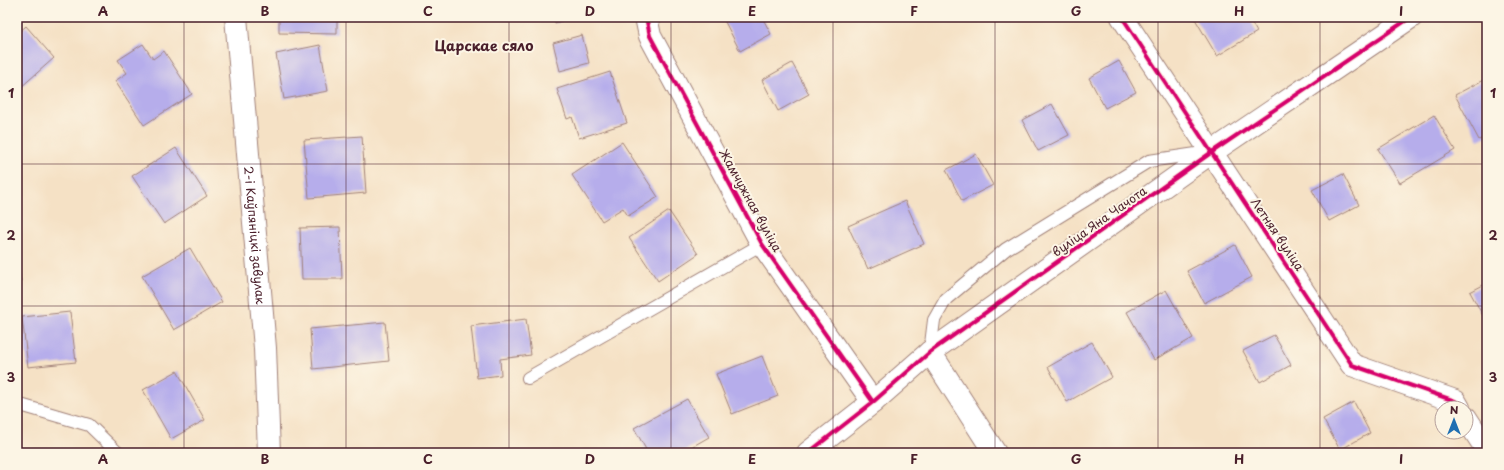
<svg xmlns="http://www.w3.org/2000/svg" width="1504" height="470" viewBox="0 0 1504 470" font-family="'Playpen Sans',sans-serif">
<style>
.building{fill:#b6adeb}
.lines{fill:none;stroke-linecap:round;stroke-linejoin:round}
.service-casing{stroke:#a08078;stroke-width:14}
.minor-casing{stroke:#a08078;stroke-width:24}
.service{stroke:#fff;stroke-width:12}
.minor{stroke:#fff;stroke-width:22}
.cycleway-casing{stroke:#fcf5e5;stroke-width:6}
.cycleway{stroke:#d6006c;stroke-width:4}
.grid{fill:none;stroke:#4a1f2b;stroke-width:1;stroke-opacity:0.55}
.labels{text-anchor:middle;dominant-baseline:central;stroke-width:4;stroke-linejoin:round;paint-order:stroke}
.street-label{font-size:12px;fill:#4a1f2b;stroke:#fcf5e5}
.quarter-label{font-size:14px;font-weight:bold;fill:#4a1f2b;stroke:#fcf5e5}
.neatline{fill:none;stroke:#4a1f2b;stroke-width:1.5}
.grid-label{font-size:13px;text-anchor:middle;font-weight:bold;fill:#4a1f2b}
</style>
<rect width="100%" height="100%" fill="#fcf5e5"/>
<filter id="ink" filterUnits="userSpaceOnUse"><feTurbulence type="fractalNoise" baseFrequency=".025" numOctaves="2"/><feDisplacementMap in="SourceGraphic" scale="8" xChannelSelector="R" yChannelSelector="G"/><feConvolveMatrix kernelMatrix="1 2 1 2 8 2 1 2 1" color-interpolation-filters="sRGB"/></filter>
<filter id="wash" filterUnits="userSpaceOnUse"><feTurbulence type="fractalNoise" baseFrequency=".012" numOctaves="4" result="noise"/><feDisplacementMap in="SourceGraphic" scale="16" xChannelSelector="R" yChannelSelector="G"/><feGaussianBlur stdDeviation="0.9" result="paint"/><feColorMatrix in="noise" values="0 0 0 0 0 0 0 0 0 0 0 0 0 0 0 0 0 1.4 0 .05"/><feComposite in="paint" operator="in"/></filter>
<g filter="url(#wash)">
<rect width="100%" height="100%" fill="#f5e1c5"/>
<g id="blocks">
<g class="building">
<polygon points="279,17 337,17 337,34 279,33"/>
<polygon points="554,17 573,17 555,23"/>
<polygon points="730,17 762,17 771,34 740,51 724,20"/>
<polygon points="1198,17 1248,17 1257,32 1217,56 1195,19"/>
<polygon points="26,26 54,58 20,88 17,84 17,34"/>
<polygon points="582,35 589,63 560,71 553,43"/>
<polygon points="143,44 153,59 164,51 192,94 144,125 115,81 127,73 118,60"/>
<polygon points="320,45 328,91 284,99 276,54"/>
<polygon points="1119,61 1136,92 1105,108 1089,78"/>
<polygon points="792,63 809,94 778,111 762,80"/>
<polygon points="610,72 627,123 579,138 572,117 567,119 557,89"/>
<polygon points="1487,78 1487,136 1479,140 1455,95"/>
<polygon points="1052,104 1069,135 1038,151 1022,120"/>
<polygon points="1434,115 1455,150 1400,183 1378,149"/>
<polygon points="362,136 366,193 309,198 304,140"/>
<polygon points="622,142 658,197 628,216 623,208 602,221 572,175"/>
<polygon points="176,148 207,196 164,224 132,176"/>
<polygon points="976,154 993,185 962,201 946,170"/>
<polygon points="1343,174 1359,205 1329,221 1312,190"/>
<polygon points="905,201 924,244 868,269 848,226"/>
<polygon points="669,211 698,254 658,281 629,238"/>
<polygon points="340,227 342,279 302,279 300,228"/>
<polygon points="1235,245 1252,277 1204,303 1187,271"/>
<polygon points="190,248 222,302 174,330 142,276"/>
<polygon points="17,260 21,281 17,281"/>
<polygon points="1487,283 1487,323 1470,292"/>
<polygon points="1166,290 1193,338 1154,360 1127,312"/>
<polygon points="70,312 76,362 28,367 22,317"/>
<polygon points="526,319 531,355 500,359 501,375 477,378 471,326"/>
<polygon points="385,322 389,361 313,369 310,329"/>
<polygon points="1274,335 1291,365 1260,382 1243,351"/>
<polygon points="1092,342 1112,377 1067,402 1048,367"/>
<polygon points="762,356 778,396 732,414 716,374"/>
<polygon points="177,371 205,420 171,439 143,390"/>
<polygon points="687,399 709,437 681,453 648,453 634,428"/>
<polygon points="1354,402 1370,433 1340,450 1323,419"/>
</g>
</g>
</g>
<g filter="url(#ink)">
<use href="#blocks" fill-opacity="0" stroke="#a08078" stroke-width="1"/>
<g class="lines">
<defs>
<g id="service">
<polyline points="930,352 934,320 946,299 1006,249 1149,161 1203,153"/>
<polyline points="528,378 762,244"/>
<polyline points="17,404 89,425 118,453"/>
</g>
<g id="minor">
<path id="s1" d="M236 17 265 348 269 453"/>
<polyline points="646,17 650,36 762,244 873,402"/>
<polyline points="1122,17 1352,365 1455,401 1459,408"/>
<polyline points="930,352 995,453"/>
<polyline points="1466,418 1487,450"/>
<polyline points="808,453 873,402 930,352 1212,152 1411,17"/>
</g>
</defs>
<use href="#service" class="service-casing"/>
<use href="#minor" class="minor-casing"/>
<use href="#service" class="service"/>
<use href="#minor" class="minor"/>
<defs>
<g id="cycleway">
<polyline points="646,17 650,36 762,244 873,402"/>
<polyline points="1122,17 1352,365 1455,401 1459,408"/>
<polyline points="808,453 873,402 930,352 1212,152 1411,17"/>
</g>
</defs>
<use href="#cycleway" class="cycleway-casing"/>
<use href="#cycleway" class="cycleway"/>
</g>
</g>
<path class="grid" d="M184 17V453M346 17V453M509 17V453M671 17V453M833 17V453M995 17V453M1158 17V453M1320 17V453M17 164H1487M17 306H1487"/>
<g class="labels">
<g class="street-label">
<text transform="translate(751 200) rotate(61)">Жамчужная вуліца</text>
<text transform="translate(1099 221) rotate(-35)">вуліца Яна Чачота</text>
<text transform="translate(1278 234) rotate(56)">Летняя вуліца</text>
<text stroke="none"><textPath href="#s1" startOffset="219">2-і Каўпяніцкі завулак</textPath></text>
</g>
<g class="quarter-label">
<text x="484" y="45">Царскае сяло</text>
</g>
</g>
<rect width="1504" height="470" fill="none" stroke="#fcf5e5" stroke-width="44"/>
<g transform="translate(1454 420)"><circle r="19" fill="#fcf5e5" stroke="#b59f9b"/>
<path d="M0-3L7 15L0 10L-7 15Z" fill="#1f6fb2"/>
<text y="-6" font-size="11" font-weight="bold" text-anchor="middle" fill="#4a1f2b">N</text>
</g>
<rect x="22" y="22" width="1460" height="426" class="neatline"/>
<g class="grid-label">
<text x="103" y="16">A</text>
<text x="265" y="16">B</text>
<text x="428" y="16">C</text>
<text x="590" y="16">D</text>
<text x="752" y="16">E</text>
<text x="914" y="16">F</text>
<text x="1076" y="16">G</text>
<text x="1239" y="16">H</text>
<text x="1401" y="16">I</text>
<text x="11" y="98">1</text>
<text x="1493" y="98">1</text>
<text x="11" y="240">2</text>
<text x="1493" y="240">2</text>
<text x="11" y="382">3</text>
<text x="1493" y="382">3</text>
<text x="103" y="464">A</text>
<text x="265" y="464">B</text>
<text x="428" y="464">C</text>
<text x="590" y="464">D</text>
<text x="752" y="464">E</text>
<text x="914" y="464">F</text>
<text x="1076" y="464">G</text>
<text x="1239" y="464">H</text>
<text x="1401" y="464">I</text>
</g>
</svg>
